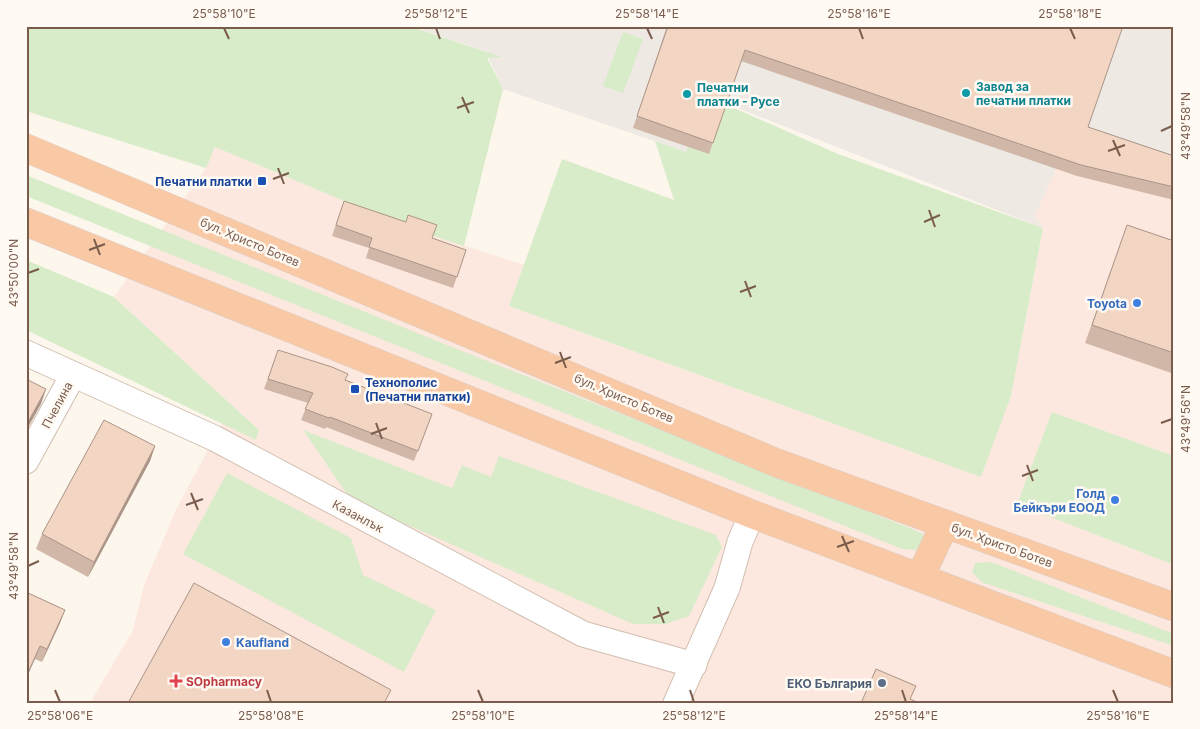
<svg xmlns="http://www.w3.org/2000/svg" width="1200" height="729" viewBox="0 0 1200 729" font-family="Inter,sans-serif">
<style>
.commercial{fill:#fde8e0}
.industrial{fill:#efe9e4}
.green{fill:#d8ecc9}
.lines{fill:none;stroke-linecap:round;stroke-linejoin:round}
.minor-casing{stroke:#d1beb0;stroke-width:27}
.trunk-casing{stroke:#dad1cd;stroke-width:29}
.minor{stroke:#fff;stroke-width:25}
.trunk{stroke:#f9c8a4;stroke-width:28}
.wall{fill:#d1b7a8}
.shaded-wall{fill:#aa9588}
.building{fill:#f3d5c3;stroke:#aa9588}
.ticks{fill:none;stroke:#7a5c4d;stroke-width:2}
.culture-dot{fill:#0f9aa8;stroke:#fffaf3;stroke-width:2}
.transit-dot{fill:#1a4fb4;stroke:#fffaf3;stroke-width:2}
.shop-dot{fill:#3f7fe0;stroke:#fffaf3;stroke-width:2}
.health-dot{fill:#e0444e;stroke:#fffaf3;stroke-width:2}
.service-dot{fill:#5c6f8a;stroke:#fffaf3;stroke-width:2}
.labels{text-anchor:middle;dominant-baseline:central;stroke-width:5;stroke-linejoin:round;paint-order:stroke}
.culture-label{font-size:12px;font-weight:bold;fill:#0d838f;stroke:#fffaf3;text-anchor:start}
.transit-label{font-size:12px;font-weight:bold;fill:#164399;stroke:#fffaf3;text-anchor:end}
.street-label{font-size:12px;fill:#7a5c4d;stroke:#fffaf3}
.shop-label{font-size:12px;font-weight:bold;fill:#366cbe;stroke:#fffaf3;text-anchor:end}
.health-label{font-size:12px;font-weight:bold;fill:#be3a42;stroke:#fffaf3;text-anchor:start}
.service-label{font-size:12px;font-weight:bold;fill:#4e5e75;stroke:#fffaf3;text-anchor:end}
.neatline{fill:none;stroke:#7a5c4d;stroke-width:2}
.ticks-label{font-size:12px;text-anchor:middle;fill:#7a5c4d}
</style>
<rect width="100%" height="100%" fill="#fdf6ec"/>
<polygon class="commercial" points="215,147 404,226 524,265 509,306 981,477 1011,396 1043,228 1035,215 1060,161 1174,200 1174,456 1052,412 1017,504 1174,565 1174,703 90,703 133,630 144,585 176,510 222,423 255,439 259,430 114,297 206,168"/>
<polygon class="industrial" points="411,26 1174,26 1174,200 1060,161 1035,215 1043,228 707,96 686,152 503,89 485,51"/>
<g class="green">
<polygon points="26,26 409,26 502,57 487,58 503,89 464,246 404,226 215,147 206,168 26,111"/>
<polygon points="623,32 643,39 623,93 603,86"/>
<polygon points="707,96 838,154 1043,228 1011,396 981,477 509,306 562,159 674,200 655,141 686,152"/>
<polygon points="26,175 442,343 912,529 923,534 926,541 918,550 902,549 26,196"/>
<polygon points="26,260 114,297 259,430 256,440 26,330"/>
<polygon points="1052,412 1174,456 1174,565 1017,504"/>
<polygon points="303,430 452,488 462,465 491,477 499,456 716,535 722,547 689,616 666,624 633,624 351,500"/>
<polygon points="227,473 351,538 363,575 436,610 404,672 183,554"/>
<polygon points="991,562 1174,634 1174,646 981,582 972,572 975,563"/>
</g>
<g class="lines">
<defs>
<g id="minor">
<polyline points="26,353 214,438 583,634 694,665"/>
<polyline points="26,461 73,375"/>
<polyline points="676,703 727,588 740,542 752,514"/>
</g>
<g id="trunk">
<polyline points="26,148 777,463 1174,607"/>
<polyline points="26,222 752,514 1174,674"/>
<polyline points="920,577 945,524"/>
</g>
</defs>
<use href="#minor" class="minor-casing"/>
<use href="#trunk" class="trunk-casing"/>
<use href="#minor" class="minor"/>
<use href="#trunk" class="trunk"/>
</g>
<g class="wall">
<polygon points="667,26 1088,127 1174,156 1174,200 1077,176 741,61 709,154 633,128"/>
<polygon points="344,201 432,238 466,250 453,288 366,258 369,248 332,236"/>
<polygon points="1127,225 1174,241 1174,374 1085,343"/>
<polygon points="278,350 346,380 432,414 414,461 326,427 325,429 301,420 308,403 264,389"/>
<polygon points="155,446 150,461 88,577 36,549 42,534"/>
<polygon points="26,592 65,610 60,623 42,662 35,659"/>
</g>
<g class="shaded-wall">
<polygon points="46,389 41,404 26,431 26,426"/>
<polygon points="155,446 150,461 88,577 94,562"/>
<polygon points="65,610 60,623 42,662 47,649"/>
<polygon points="40,646 35,659 26,679 26,677"/>
</g>
<g class="building">
<polygon points="668,26 1123,26 1088,127 1174,156 1174,187 1081,165 745,50 713,143 637,116"/>
<polygon points="344,201 406,222 408,215 437,225 432,238 466,250 457,277 369,247 372,238 336,225"/>
<polygon points="1127,225 1174,241 1174,353 1092,325"/>
<polygon points="278,350 332,367 348,374 345,380 432,414 418,451 330,417 329,418 305,409 313,393 268,379"/>
<polygon points="26,379 46,389 26,426"/>
<polygon points="104,420 155,446 94,562 42,534"/>
<polygon points="194,583 391,690 384,703 128,703"/>
<polygon points="26,592 65,610 47,649 40,646 26,677"/>
<polygon points="876,669 916,686 910,699 919,703 861,703"/>
</g>
<path class="ticks" d="M224 28 229 39M436 28 440 39M647 28 652 39M859 28 863 39M1070 28 1075 39M462 97 469 113M457 108 474 102M1161 131 1172 126M1113 140 1120 156M1108 151 1125 145M278 168 284 184M273 179 289 173M929 210 935 227M924 222 940 215M94 239 100 255M89 250 105 244M28 273 39 269M745 281 751 297M740 292 756 286M560 352 566 368M555 363 571 357M376 423 382 439M1161 423 1172 419M371 434 387 428M1027 465 1033 481M1022 476 1038 470M191 493 198 510M186 505 203 499M842 536 849 552M837 547 854 541M28 566 39 561M658 607 664 623M653 618 669 612M55 690 60 702M267 690 271 702M478 690 483 702M690 690 694 702M902 690 906 702M1113 690 1118 702"/>
<g class="culture-dot">
<circle cx="966" cy="93" r="5"/>
<circle cx="687" cy="94" r="5"/>
</g>
<g class="transit-dot">
<rect x="257" y="176" width="10" height="10" rx="2.5"/>
<rect x="350" y="384" width="10" height="10" rx="2.5"/>
</g>
<g class="shop-dot">
<circle cx="1137" cy="303" r="5"/>
<circle cx="1115" cy="500" r="5"/>
<circle cx="226" cy="642" r="5"/>
</g>
<path class="health-dot" d="M173.5 673.5h5v5h5v5h-5v5h-5v-5h-5v-5h5z"/>
<circle class="service-dot" cx="882" cy="683" r="5"/>
<g class="labels">
<g class="culture-label">
<text x="976" y="86">Завод за<tspan x="976" dy="14">печатни платки</tspan></text>
<text x="697" y="87">Печатни<tspan x="697" dy="14">платки - Русе</tspan></text>
</g>
<g class="transit-label">
<text x="252" y="181">Печатни платки</text>
<text x="365" y="382" text-anchor="start">Технополис<tspan x="365" dy="14">(Печатни платки)</tspan></text>
</g>
<g class="street-label">
<text transform="translate(250 242) rotate(23)">бул. Христо Ботев</text>
<text transform="translate(624 398) rotate(23)">бул. Христо Ботев</text>
<text transform="translate(57 405) rotate(-62)">Пчелина</text>
<text transform="translate(358 516) rotate(28)">Казанлък</text>
<text transform="translate(1002 545) rotate(20)">бул. Христо Ботев</text>
</g>
<g class="shop-label">
<text x="1127" y="303">Toyota</text>
<text x="1105" y="493">Голд<tspan x="1105" dy="14">Бейкъри ЕООД</tspan></text>
<text x="236" y="642" text-anchor="start">Kaufland</text>
</g>
<g class="health-label">
<text x="186" y="681">SOpharmacy</text>
</g>
<g class="service-label">
<text x="872" y="683">ЕКО България</text>
</g>
</g>
<rect width="1200" height="729" fill="none" stroke="#fffaf3" stroke-width="55"/>
<rect x="28" y="28" width="1144" height="674" class="neatline"/>
<g class="ticks-label">
<text x="224" y="18">25°58'10"E</text>
<text x="436" y="18">25°58'12"E</text>
<text x="647" y="18">25°58'14"E</text>
<text x="859" y="18">25°58'16"E</text>
<text x="1070" y="18">25°58'18"E</text>
<text transform="translate(1186 126) rotate(-90)" y="4">43°49'58"N</text>
<text transform="translate(14 273) rotate(-90)" y="4">43°50'00"N</text>
<text transform="translate(1186 419) rotate(-90)" y="4">43°49'56"N</text>
<text transform="translate(14 566) rotate(-90)" y="4">43°49'58"N</text>
<text x="60" y="720">25°58'06"E</text>
<text x="271" y="720">25°58'08"E</text>
<text x="483" y="720">25°58'10"E</text>
<text x="694" y="720">25°58'12"E</text>
<text x="906" y="720">25°58'14"E</text>
<text x="1118" y="720">25°58'16"E</text>
</g>
</svg>
